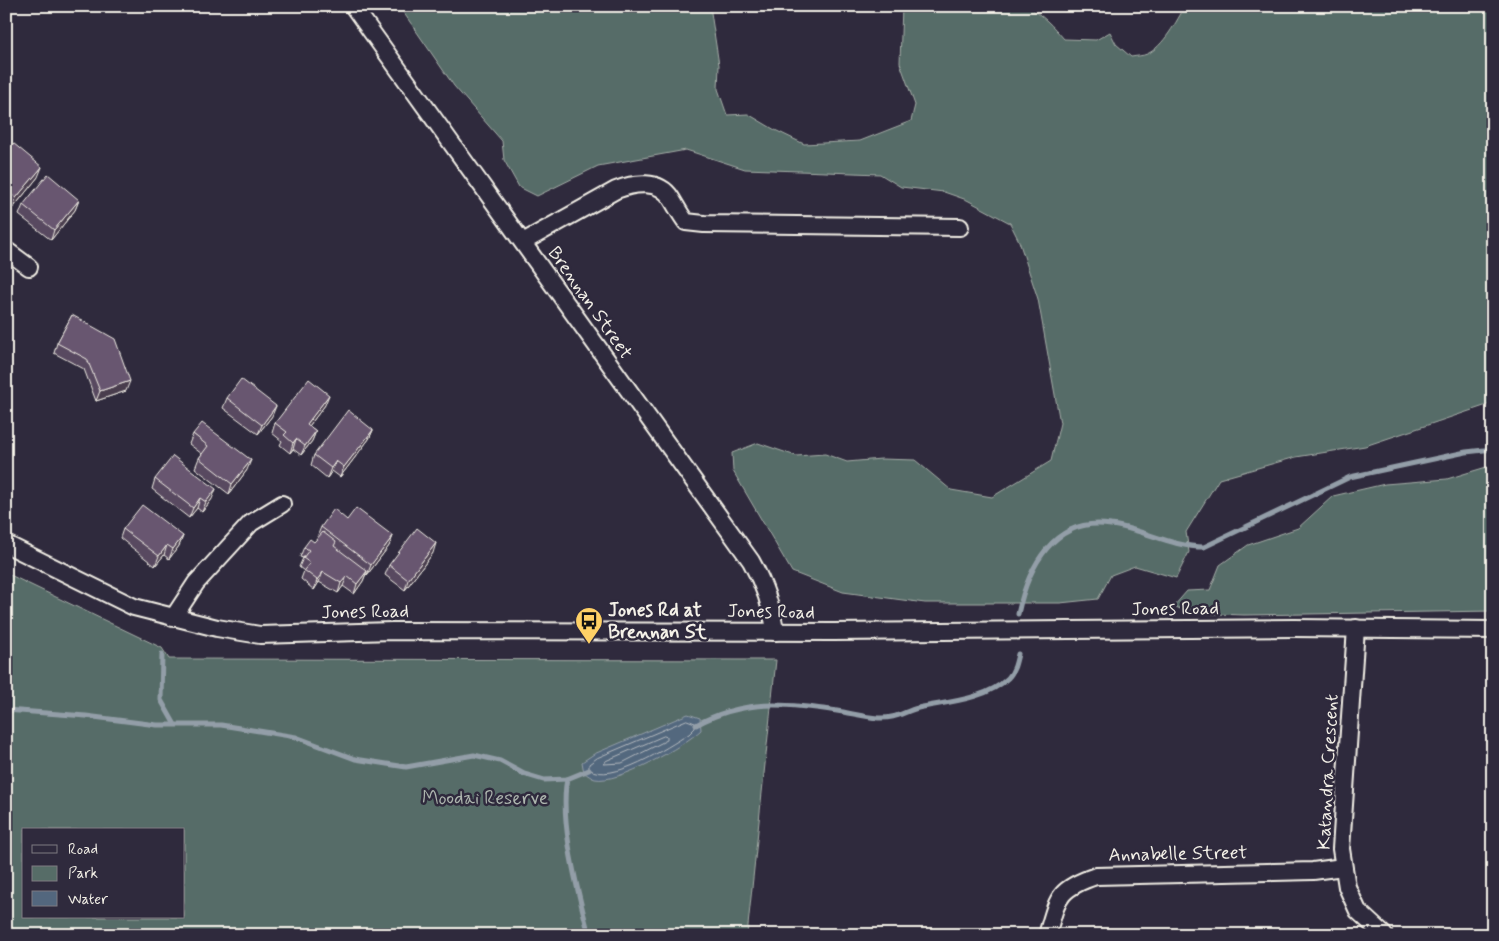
<svg xmlns="http://www.w3.org/2000/svg" width="1499" height="941" viewBox="0 0 1499 941" font-family="Mynerve,sans-serif">
<style>
.green{fill:#566c67;stroke:#a5aea8;fill-rule:evenodd}
.water{fill:#53677e;stroke:#939ea8}
.lines{fill:none;stroke-linecap:round;stroke-linejoin:round}
.shore{stroke:#b4babe;stroke-width:1}
.stream{stroke:#939ea8;stroke-width:5}
.minor-casing{stroke:#f4f1e8;stroke-width:20}
.minor{stroke:#2f2a3d;stroke-width:16}
.wall{fill:#594a60;stroke:#f4f1e8}
.shaded-wall{fill:#493c4e;stroke:#f4f1e8}
.building{fill:#685670;stroke:#f4f1e8}
.labels{text-anchor:middle;dominant-baseline:central;stroke-width:5;stroke-linejoin:round;paint-order:stroke}
.street-label{font-size:19px;fill:#f4f1e8;stroke:#2f2a3d}
.poi-label{font-size:19px;font-weight:bold;fill:#f4f1e8;stroke:#2f2a3d;text-anchor:start}
.park-label{font-size:19px;fill:#adb5ae;stroke:#2f2a3d}
</style>
<rect width="100%" height="100%" fill="#2f2a3d"/>
<filter id="ink" filterUnits="userSpaceOnUse"><feTurbulence type="fractalNoise" baseFrequency=".02" numOctaves="2"/><feDisplacementMap in="SourceGraphic" scale="10" xChannelSelector="R" yChannelSelector="G"/><feConvolveMatrix kernelMatrix="1 2 1 2 8 2 1 2 1" color-interpolation-filters="sRGB"/></filter>
<g filter="url(#ink)">
<g class="green">
<path d="M399 6H710L719 65 718 89 727 115 748 114 775 130 804 144 860 141 911 121 915 105 900 63 902 6H1027C1042 15 1053 26 1064 39L1096 40 1110 32 1116 44 1131 57C1136 56 1143 56 1147 54 1163 47 1177 21 1185 6H1493V403L1365 446 1296 457 1219 479 1186 532 1189 552 1176 578 1135 566 1111 575 1098 599 1060 603H925L843 592 792 572 733 471 732 453 758 443 796 456 825 454 847 462 881 459 915 460 951 490 992 497 1051 461 1060 423 1038 299 1019 241 1010 223 967 200 944 192 901 187 880 174 745 169 686 150 598 166 537 196 519 187 504 160 502 141 454 86Z"/>
<polygon points="1493,465 1493,611 1244,615 1189,613 1174,606 1187,591 1210,590 1220,565 1248,545 1298,528 1333,496 1385,484 1447,479"/>
<path d="M6 573 162 648 169 659 776 660 747 935H6ZM24 830H184V917H24Z"/>
</g>
<path class="water" d="M688 714 700 718 701 730C684 746 618 784 595 779 591 778 587 774 584 773L582 762 594 754Z"/>
<g class="lines">
<g class="shore">
<path d="M687 720 695 723V728L689 734C668 747 611 785 589 769V764L597 758Z"/>
<polygon points="664,736 667,737 667,740 622,763 604,764 606,761"/>
</g>
<g class="stream">
<path d="M1018 614C1028 567 1054 516 1111 525 1143 529 1171 547 1204 547L1350 477 1466 452 1493 449"/>
<polyline points="162,654 161,700 174,723"/>
<polyline points="6,710 86,716 157,725 221,725 296,737 355,759 406,767 474,755 500,761 524,774 544,780 567,779 589,770"/>
<path d="M696 725C744 699 785 703 837 711 850 713 865 717 878 718 896 719 903 712 918 708 946 702 986 700 1008 678 1014 672 1016 663 1018 654"/>
<path d="M567 779C559 820 578 893 589 935"/>
</g>
<defs>
<g id="minor">
<path d="M353 6 751 561C764 584 772 606 775 632"/>
<path d="M523 242 616 190C634 183 659 179 671 198 676 206 680 214 686 222L704 224 960 227"/>
<polyline points="6,250 29,267"/>
<polyline points="6,544 134,607 217,628 260,635 392,631 833,632 1294,628 1493,630"/>
<polyline points="173,618 196,583 251,523 282,504"/>
<polyline points="1356,628 1341,849 1347,887 1358,911 1384,935"/>
<path d="M1047 935C1058 898 1057 889 1096 876L1313 871 1343 867"/>
</g>
</defs>
<use href="#minor" class="minor-casing"/>
<use href="#minor" class="minor"/>
</g>
<g class="wall">
<polygon points="6,151 38,177 13,208 6,203"/>
<polygon points="79,200 75,210 51,240 19,215 23,205"/>
<polygon points="72,315 126,391 96,401 84,369 54,353 57,343"/>
<polygon points="227,398 272,416 258,434 223,408"/>
<polygon points="325,405 309,426 316,431 312,441 301,455 293,449 290,453 280,445 282,441 272,433 275,423"/>
<polygon points="373,430 369,439 340,477 332,471 327,478 311,465 314,455"/>
<polygon points="193,434 247,470 229,494 195,468 199,458 202,454 189,444"/>
<polygon points="155,479 212,499 202,512 197,508 189,518 152,489"/>
<polygon points="347,520 393,536 389,546 367,575 366,574 363,581 354,594 343,586 338,593 319,582 314,590 301,579 304,571 299,567 303,558 300,557 304,547 314,542 318,538 317,537 321,527"/>
<polygon points="123,529 183,536 179,546 169,559 164,555 155,566 120,538"/>
<polygon points="433,553 405,590 385,575 389,565"/>
</g>
<g class="shaded-wall">
<polygon points="42,167 38,177 13,208 16,198"/>
<polygon points="79,200 75,210 51,240 54,230"/>
<polygon points="130,381 126,391 96,401 100,391"/>
<polygon points="329,395 325,405 303,434 307,424"/>
<polygon points="276,406 272,416 258,434 262,425"/>
<polygon points="373,430 369,439 340,477 344,467"/>
<polygon points="316,431 312,441 301,455 305,446"/>
<polygon points="296,439 293,449 290,453 293,443"/>
<polygon points="251,460 247,470 229,494 232,484"/>
<polygon points="336,461 332,471 327,478 331,468"/>
<polygon points="216,489 212,499 202,512 206,502"/>
<polygon points="200,498 197,508 189,518 193,508"/>
<polygon points="183,536 179,546 169,559 173,549"/>
<polygon points="393,536 389,546 367,575 371,565"/>
<polygon points="436,543 433,553 405,590 408,580"/>
<polygon points="167,545 164,555 155,566 159,556"/>
<polygon points="367,571 363,581 354,594 357,584"/>
<polygon points="323,572 319,582 314,590 317,580"/>
<polygon points="347,576 343,586 338,593 341,583"/>
</g>
<g class="building">
<polygon points="13,143 42,167 16,198 6,190 6,151"/>
<polygon points="48,174 79,200 54,230 23,205"/>
<polygon points="6,278 9,280 6,284"/>
<polygon points="72,315 115,339 130,381 100,391 87,359 57,343"/>
<polygon points="241,379 276,406 262,425 227,398"/>
<polygon points="309,379 329,395 307,424 316,431 305,446 296,439 293,443 284,435 287,432 275,423"/>
<polygon points="348,410 373,430 344,467 336,461 331,468 314,455"/>
<polygon points="202,423 251,460 232,484 199,458 208,446 193,434"/>
<polygon points="173,456 216,489 206,502 200,498 193,508 155,479"/>
<polygon points="142,505 183,536 173,549 167,545 159,556 123,529"/>
<polygon points="356,508 393,536 371,565 321,527 334,509 347,520"/>
<polygon points="417,528 436,543 408,580 389,565"/>
<polygon points="323,532 336,542 334,546 367,571 357,584 347,576 341,583 323,572 317,580 304,570 310,563 303,558 309,550 304,547 310,539 314,542"/>
</g>
</g>
<defs>
<symbol id="bus-pin" viewBox="-11 -11 22 30"><path d="M0 17L-7.5 6A9.5 9.5 0 1 1 7.5 6Z" fill="#ffd166" stroke="#2f2a3d"/><path d="M-5-6H5V4H4V6H2V4H-2V6H-4V4H-5ZM-3.5-4V0h7V-4ZM-3.5 1.2v1.5H-2V1.2ZM2 1.2v1.5H3.5V1.2Z" fill="#111"/></symbol>
</defs>
<g fill-rule="evenodd">
<use href="#bus-pin" x="573" y="605" width="32" height="43"/>
</g>
<g class="labels">
<g class="street-label">
<text transform="translate(590 303) rotate(55)">Brennan Street</text>
<text transform="translate(1175 609) rotate(-1)">Jones Road</text>
<text transform="translate(365 612) rotate(-1)">Jones Road</text>
<text transform="translate(771 612) rotate(1)">Jones Road</text>
<text transform="translate(1328 772) rotate(-87)">Katandra Crescent</text>
<text transform="translate(1178 854) rotate(-1)">Annabelle Street</text>
</g>
<g class="poi-label">
<text x="608" y="610">Jones Rd at<tspan x="608" dy="22">Brennan St</tspan></text>
</g>
<g class="park-label">
<text x="485" y="798">Moodai Reserve</text>
</g>
</g>
<rect width="1499" height="941" fill="none" stroke="#2f2a3d" stroke-width="25"/>
<rect x="12" y="12" width="1474" height="916" fill="none" stroke="#f4f1e8" stroke-width="2" filter="url(#ink)"/>
<rect x="22" y="828" width="162" height="90" fill="#2f2a3d" stroke="#7e7a81"/>
<rect x="32" y="845" width="25" height="8" fill="#2f2a3d" stroke="#7e7a81"/>
<text x="68" y="854" font-size="15" fill="#f4f1e8">Road</text>
<rect x="32" y="866" width="25" height="15" fill="#566c67" stroke="#7e7a81"/>
<text x="68" y="878" font-size="15" fill="#f4f1e8">Park</text>
<rect x="32" y="891" width="25" height="15" fill="#53677e" stroke="#7e7a81"/>
<text x="68" y="904" font-size="15" fill="#f4f1e8">Water</text>
</svg>
